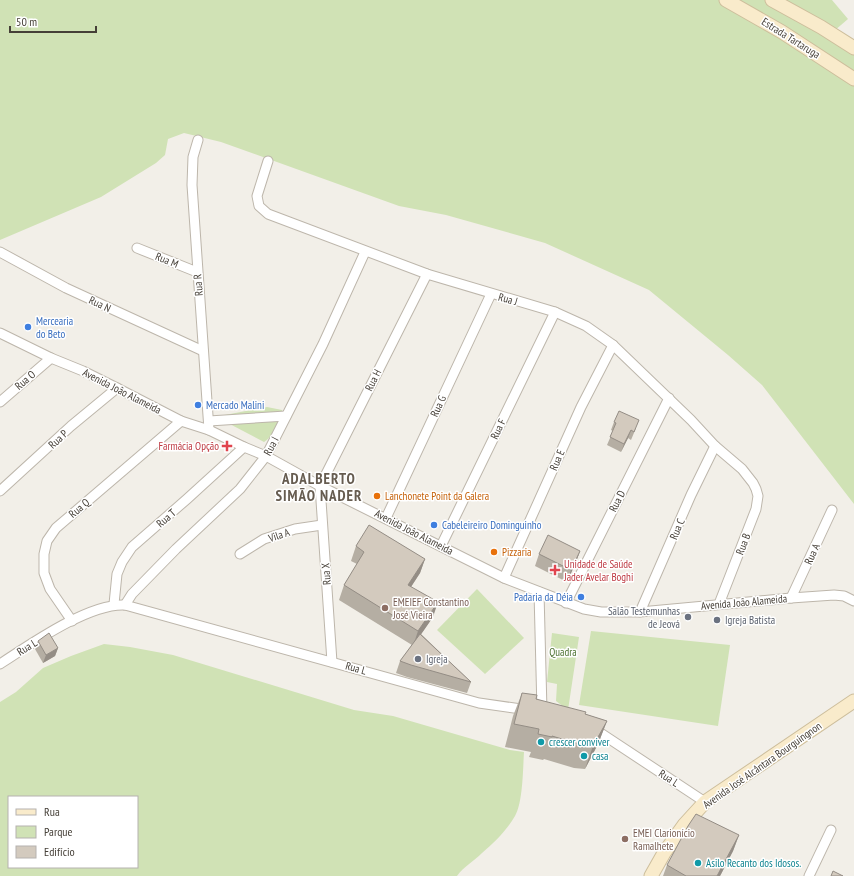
<svg xmlns="http://www.w3.org/2000/svg" width="854" height="876" viewBox="0 0 854 876" font-family="'PT Sans Narrow',sans-serif">
<style>
.green{fill:#d0e2b5;fill-rule:evenodd}
.lines{fill:none;stroke-linecap:round;stroke-linejoin:round}
.street-casing{stroke:#bdb6ab;stroke-width:11}
.secondary-casing{stroke:#cdbe9c;stroke-width:15}
.street{stroke:#fff;stroke-width:9}
.secondary{stroke:#f9ebcb;stroke-width:13}
.wall{fill:#b5aea3}
.shaded-wall{fill:#948d85}
.building{fill:#d3cabe;stroke:#948d85}
.shop-dot{fill:#3f7fe0;stroke:#fff;stroke-width:1.5}
.health-dot{fill:#e0444e;stroke:#fff;stroke-width:1.5}
.food-dot{fill:#e8710a;stroke:#fff;stroke-width:1.5}
.education-dot{fill:#8d6e63;stroke:#fff;stroke-width:1.5}
.worship-dot{fill:#6b7280;stroke:#fff;stroke-width:1.5}
.culture-dot{fill:#0f9aa8;stroke:#fff;stroke-width:1.5}
.labels{text-anchor:middle;dominant-baseline:central;stroke-width:3;stroke-linejoin:round;paint-order:stroke}
.street-label{font-size:11px;fill:#453f37;stroke:#fff}
.shop-label{font-size:11px;fill:#366cbe;stroke:#fff;text-anchor:start}
.health-label{font-size:11px;fill:#be3a42;stroke:#fff;text-anchor:end}
.food-label{font-size:11px;fill:#c56008;stroke:#fff;text-anchor:start}
.education-label{font-size:11px;fill:#785e54;stroke:#fff;text-anchor:start}
.worship-label{font-size:11px;fill:#5b616d;stroke:#fff;text-anchor:start}
.park-label{font-size:11px;fill:#4c7130;stroke:#fff}
.culture-label{font-size:11px;fill:#0d838f;stroke:#fff;text-anchor:start}
.district-label{font-size:15px;font-weight:bold;letter-spacing:1px;fill:#665c50;stroke:#fff}
</style>
<rect width="100%" height="100%" fill="#f2efe8"/>
<g class="green">
<polygon points="0,0 832,0 848,19 834,31 854,44 854,504 762,385 728,355 649,290 545,243 446,215 399,206 221,142 184,133 168,139 165,155 156,163 101,197 0,240"/>
<path d="M267 407 282 410C283 420 272 437 264 442L224 421 225 415Z"/>
<polygon points="477,589 524,638 485,674 437,630"/>
<polygon points="591,631 730,645 718,726 579,705"/>
<polygon points="552,633 579,637 568,710 556,701 557,684 547,682"/>
<path d="M104 644 130 647 173 655 354 710 393 716 510 750 524 752C523 767 523 803 515 816 507 830 494 843 482 853 474 861 463 867 457 876H0V702L16 692 43 668 71 656ZM9 797H137V867H9Z"/>
</g>
<g class="lines">
<defs>
<g id="street">
<polyline points="198,140 193,157 192,185 209,430"/>
<polyline points="268,161 257,196 259,206 268,214 427,274 555,312 586,326 613,345 691,420 715,446 742,469 753,483 756,489 758,496 756,509 719,604"/>
<polyline points="137,248 197,272"/>
<polyline points="0,252 66,288 203,351"/>
<polyline points="0,333 51,358 83,371 117,388 181,421 209,430 244,447 266,456 320,486 504,578 584,609 601,612 640,612 791,598 834,595 844,596 854,601"/>
<polyline points="0,402 51,358"/>
<polyline points="209,421 286,416"/>
<polyline points="0,491 71,426 117,388"/>
<polyline points="386,518 491,294"/>
<polyline points="441,546 555,312"/>
<polyline points="240,554 264,539 295,529 322,525"/>
<polyline points="504,578 581,407 613,345"/>
<polyline points="539,592 542,711"/>
<polyline points="791,598 832,510"/>
<polyline points="566,603 669,398"/>
<polyline points="114,604 117,574 122,562 132,547 187,499 244,447"/>
<polyline points="125,605 132,594 176,549 240,489 266,456 323,344 365,252"/>
<polyline points="640,612 691,495 715,446"/>
<polyline points="72,621 50,589 44,573 44,554 47,541 56,528 181,421"/>
<polyline points="332,662 320,486 427,274"/>
<path d="M0 664C31 644 89 603 125 605L479 703 528 710"/>
<polyline points="593,728 705,802"/>
<polyline points="809,876 831,830"/>
</g>
<g id="secondary">
<polyline points="726,0 782,32 854,79"/>
<polyline points="772,0 821,27 854,48"/>
<polyline points="651,876 664,853 684,825 705,802 854,701"/>
</g>
</defs>
<use href="#street" class="street-casing"/>
<use href="#secondary" class="secondary-casing"/>
<use href="#street" class="street"/>
<use href="#secondary" class="secondary"/>
</g>
<g class="wall">
<polygon points="614,422 636,428 631,440 628,438 621,452 607,445 613,431 611,430"/>
<polygon points="356,546 425,559 420,573 411,587 433,617 421,634 471,682 467,693 407,677 396,673 400,661 412,645 339,600 344,585 357,564 351,561"/>
<polygon points="580,551 576,562 567,582 535,566 539,554"/>
<polygon points="38,641 58,648 55,656 43,663 35,649"/>
<polygon points="522,693 536,699 585,714 607,721 598,744 585,769 574,768 544,759 543,760 529,757 531,752 505,747 513,716"/>
<polygon points="739,835 733,851 720,876 663,876 667,865"/>
</g>
<g class="shaded-wall">
<polygon points="631,430 628,438 621,452 624,444"/>
<polygon points="580,551 576,562 567,582 571,570"/>
<polygon points="425,559 420,573 403,599 408,585"/>
<polygon points="438,602 433,617 413,646 418,631"/>
<polygon points="58,648 55,656 43,663 46,655"/>
<polygon points="607,721 598,744 585,769 593,746"/>
<polygon points="739,835 733,851 720,876 717,876"/>
</g>
<g class="building">
<polygon points="619,411 639,420 634,432 631,430 624,444 610,437 616,423 614,422"/>
<polygon points="369,525 425,559 408,585 438,602 418,631 344,585 364,552 356,546"/>
<polygon points="548,535 580,551 571,570 539,554"/>
<polygon points="49,633 58,648 46,655 38,641"/>
<polygon points="420,634 471,682 411,665 400,661"/>
<polygon points="522,693 537,695 536,699 586,712 585,714 607,721 593,746 582,745 552,736 552,737 538,734 539,729 514,724"/>
<polygon points="696,814 739,835 717,876 686,876 667,865 688,826"/>
<polygon points="833,871 843,876 831,876"/>
</g>
<g class="shop-dot">
<circle cx="28" cy="327" r="4"/>
<circle cx="198" cy="405" r="4"/>
<circle cx="434" cy="525" r="4"/>
<circle cx="581" cy="597" r="4"/>
</g>
<g class="health-dot">
<path d="M225 440h4v4h4v4h-4v4h-4v-4h-4v-4h4z"/>
<path d="M553 564h4v4h4v4h-4v4h-4v-4h-4v-4h4z"/>
</g>
<g class="food-dot">
<circle cx="377" cy="496" r="4"/>
<circle cx="494" cy="552" r="4"/>
</g>
<g class="education-dot">
<circle cx="385" cy="608" r="4"/>
<circle cx="625" cy="839" r="4"/>
</g>
<g class="worship-dot">
<circle cx="688" cy="617" r="4"/>
<circle cx="717" cy="620" r="4"/>
<circle cx="418" cy="659" r="4"/>
</g>
<g class="culture-dot">
<circle cx="541" cy="742" r="4"/>
<circle cx="584" cy="756" r="4"/>
<circle cx="698" cy="863" r="4"/>
</g>
<g class="labels">
<g class="street-label">
<text transform="translate(791 38) rotate(32)">Estrada Tartaruga</text>
<text transform="translate(167 260) rotate(22)">Rua M</text>
<text transform="translate(198 285) rotate(-94)">Rua R</text>
<text transform="translate(508 299) rotate(16)">Rua J</text>
<text transform="translate(100 304) rotate(25)">Rua N</text>
<text transform="translate(25 380) rotate(-41)">Rua O</text>
<text transform="translate(373 380) rotate(-63)">Rua H</text>
<text transform="translate(122 391) rotate(27)">Avenida João Alameida</text>
<text transform="translate(438 406) rotate(-65)">Rua G</text>
<text transform="translate(498 429) rotate(-64)">Rua F</text>
<text transform="translate(58 439) rotate(-43)">Rua P</text>
<text transform="translate(271 446) rotate(-62)">Rua I</text>
<text transform="translate(557 460) rotate(-66)">Rua E</text>
<text transform="translate(617 501) rotate(-63)">Rua D</text>
<text transform="translate(79 508) rotate(-40)">Rua Q</text>
<text transform="translate(166 518) rotate(-41)">Rua T</text>
<text transform="translate(677 529) rotate(-67)">Rua C</text>
<text transform="translate(414 532) rotate(27)">Avenida João Alameida</text>
<text transform="translate(279 535) rotate(-18)">Vila A</text>
<text transform="translate(743 544) rotate(-69)">Rua B</text>
<text transform="translate(812 554) rotate(-65)">Rua A</text>
<text transform="translate(326 574) rotate(-94)">Rua X</text>
<text transform="translate(744 602) rotate(-5)">Avenida João Alameida</text>
<text transform="translate(27 647) rotate(-32)">Rua L</text>
<text transform="translate(356 668) rotate(16)">Rua L</text>
<text transform="translate(762 765) rotate(-35)">Avenida José Alcântara Bourguingnon</text>
<text transform="translate(669 778) rotate(33)">Rua L</text>
</g>
<g class="shop-label">
<text x="36" y="321">Mercearia<tspan x="36" dy="13">do Beto</tspan></text>
<text x="206" y="405">Mercado Malini</text>
<text x="442" y="525">Cabeleireiro Dominguinho</text>
<text x="573" y="597" text-anchor="end">Padaria da Déia</text>
</g>
<g class="health-label">
<text x="219" y="446">Farmácia Opção</text>
<text x="564" y="564" text-anchor="start">Unidade de Saúde<tspan x="564" dy="13">Jader Avelar Boghi</tspan></text>
</g>
<g class="food-label">
<text x="385" y="496">Lanchonete Point da Galera</text>
<text x="502" y="552">Pizzaria</text>
</g>
<g class="education-label">
<text x="393" y="602">EMEIEF Constantino<tspan x="393" dy="13">José Vieira</tspan></text>
<text x="633" y="833">EMEI Clarionício<tspan x="633" dy="13">Ramalhete</tspan></text>
</g>
<g class="worship-label">
<text x="680" y="611" text-anchor="end">Salão Testemunhas<tspan x="680" dy="13">de Jeová</tspan></text>
<text x="725" y="620">Igreja Batista</text>
<text x="426" y="659">Igreja</text>
</g>
<g class="park-label">
<text x="563" y="652">Quadra</text>
</g>
<g class="culture-label">
<text x="549" y="742">crescer conviver</text>
<text x="592" y="756">casa</text>
<text x="706" y="863">Asilo Recanto dos Idosos.</text>
</g>
<g class="district-label">
<text x="319" y="478">ADALBERTO<tspan x="319" dy="17">SIMÃO NADER</tspan></text>
</g>
</g>
<rect x="8" y="796" width="130" height="72" fill="#ffffff" stroke="#b5b2af"/>
<rect x="16" y="809" width="20" height="6" fill="#f9ebcb" stroke="#b5b2af"/>
<text x="44" y="816" font-size="12" fill="#453f37">Rua</text>
<rect x="16" y="826" width="20" height="12" fill="#d0e2b5" stroke="#b5b2af"/>
<text x="44" y="836" font-size="12" fill="#453f37">Parque</text>
<rect x="16" y="846" width="20" height="12" fill="#d3cabe" stroke="#b5b2af"/>
<text x="44" y="856" font-size="12" fill="#453f37">Edifício</text>
<path d="M10 26v6h86v-6" fill="none" stroke="#453f37" stroke-width="2"/>
<text x="16" y="26" font-size="12" fill="#453f37" stroke="#ffffff" stroke-width="3" paint-order="stroke">50 m</text>
</svg>
